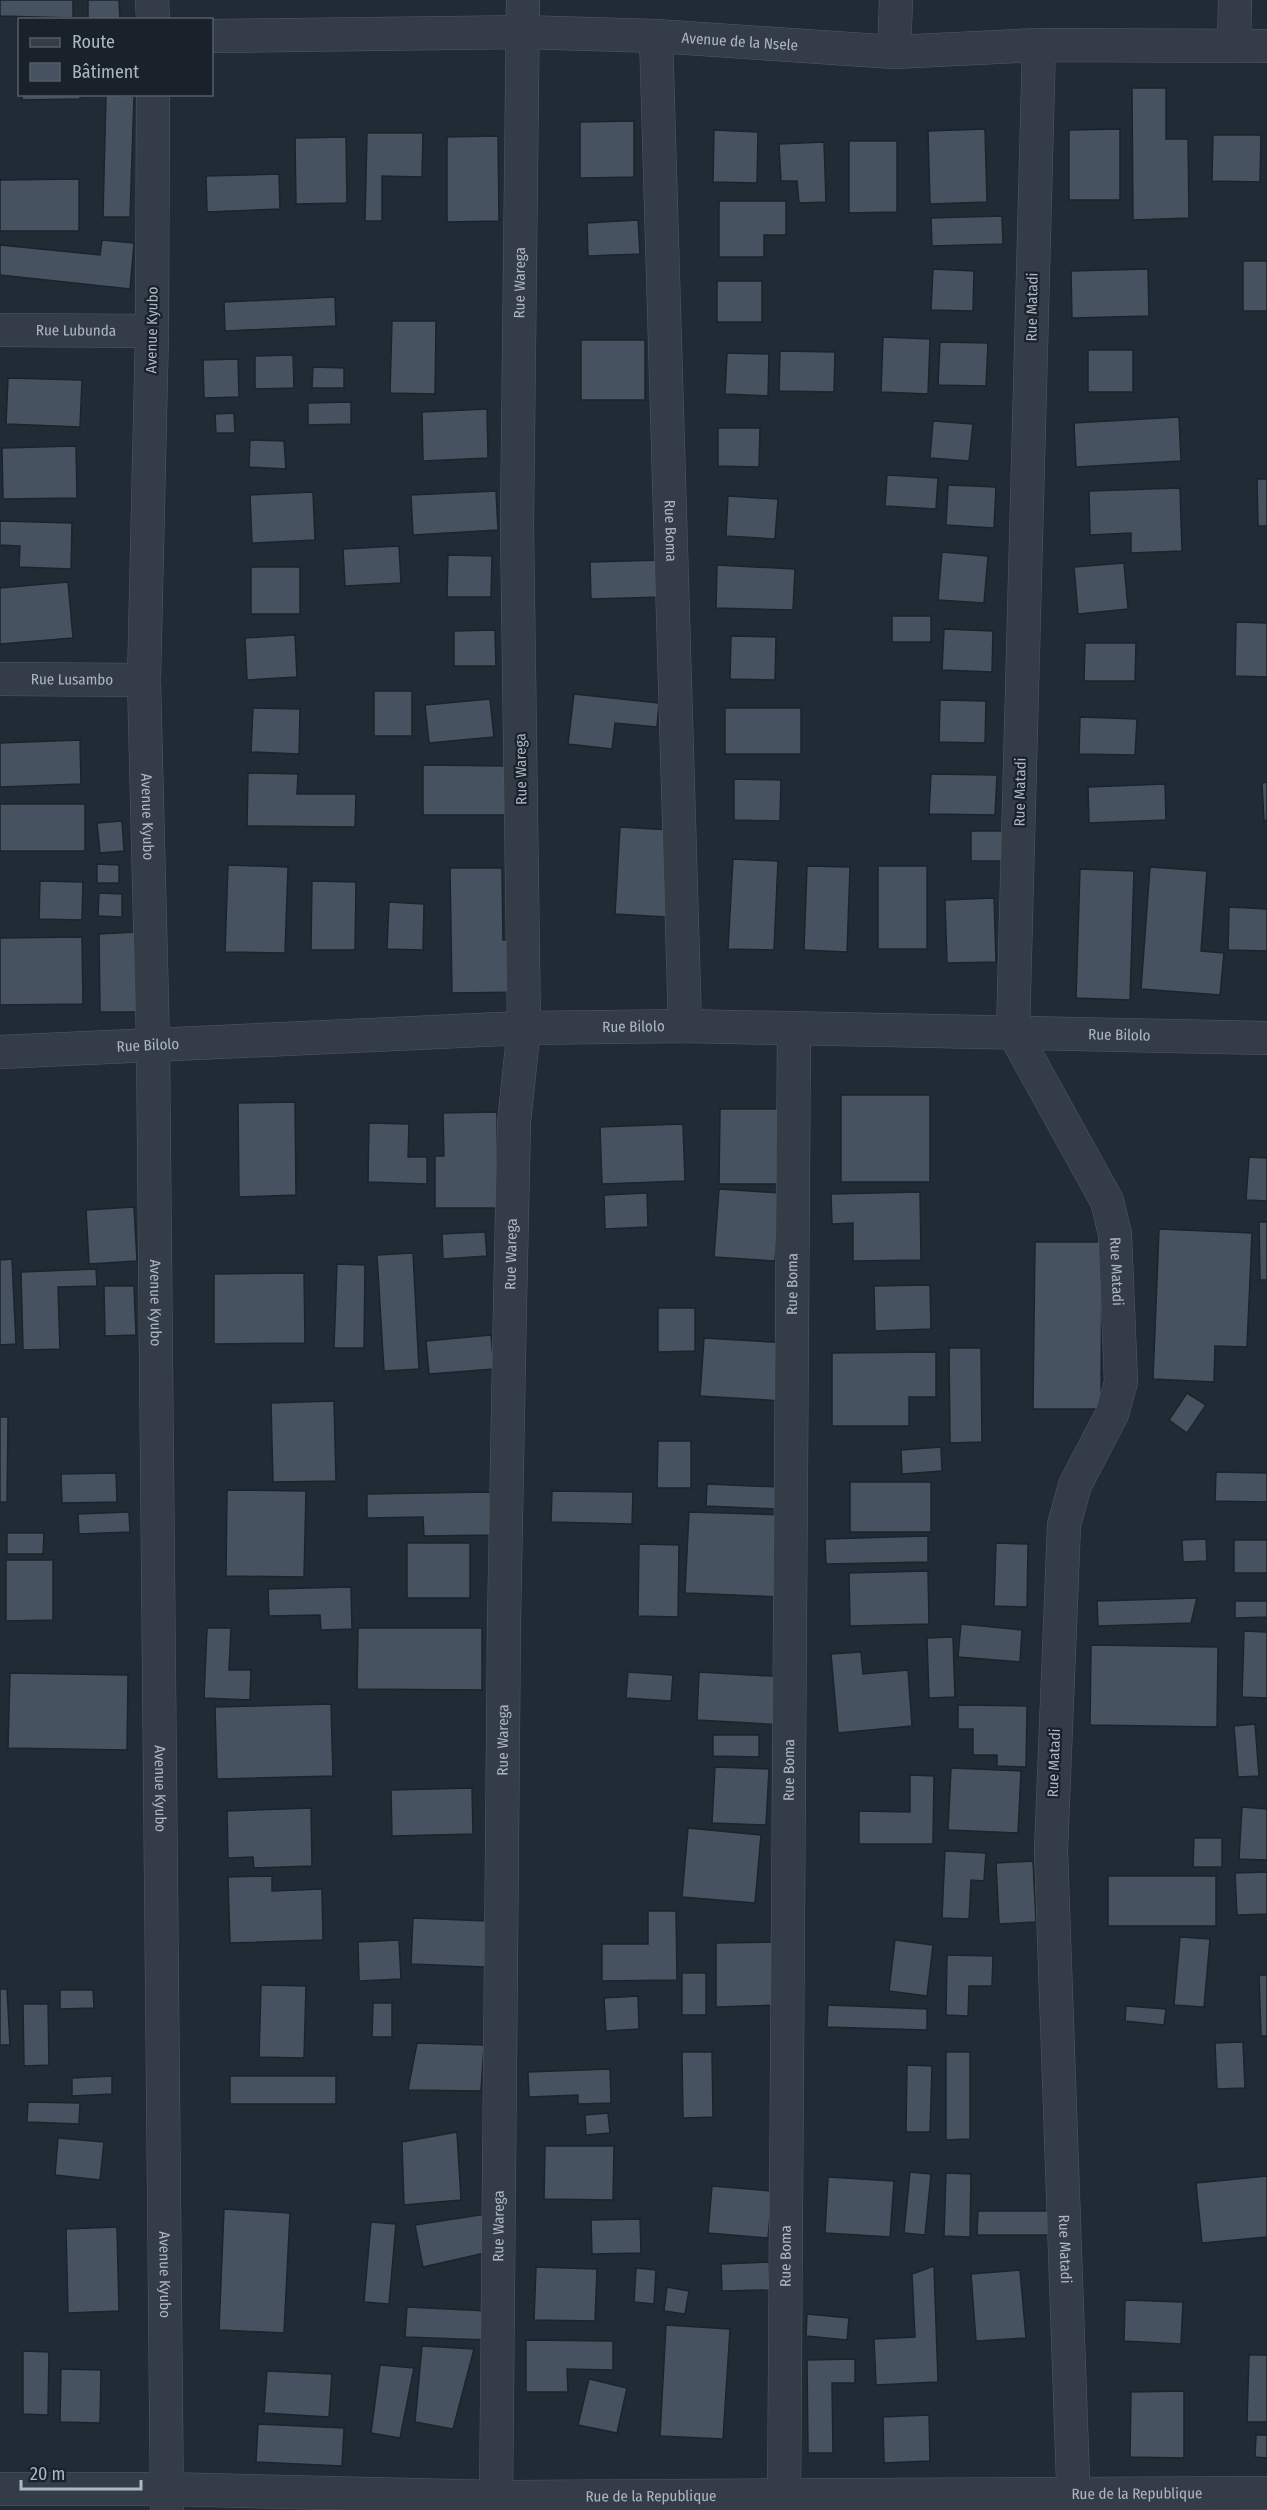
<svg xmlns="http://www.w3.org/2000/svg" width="1267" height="2510" viewBox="0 0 1267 2510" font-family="'Fira Sans Condensed',sans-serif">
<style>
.building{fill:#465260;stroke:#1b242d;stroke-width:1.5}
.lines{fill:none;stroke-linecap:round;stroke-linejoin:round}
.street-casing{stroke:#515a65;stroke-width:34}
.street{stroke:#333c47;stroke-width:33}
.labels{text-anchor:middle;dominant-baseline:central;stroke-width:4.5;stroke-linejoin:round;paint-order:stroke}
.street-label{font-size:15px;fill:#adb7c4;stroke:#19222b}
</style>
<rect width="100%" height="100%" fill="#202b36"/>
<g class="building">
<polygon points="0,0 73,0 73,18 0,16"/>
<polygon points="88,0 119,0 120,20 88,20"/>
<polygon points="1132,88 1166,88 1166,139 1188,139 1189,218 1133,220"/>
<polygon points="22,94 80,94 80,99 22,100"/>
<polygon points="106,95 134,96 130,217 103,217"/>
<polygon points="634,121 634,177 580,178 580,122"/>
<polygon points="985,129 987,202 930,204 928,131"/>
<polygon points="1120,129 1120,200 1069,200 1069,130"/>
<polygon points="714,130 758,132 757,183 713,182"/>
<polygon points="367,133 423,133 422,177 382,176 382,221 365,221"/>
<polygon points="1213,135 1261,135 1260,182 1212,181"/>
<polygon points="498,136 499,221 447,222 447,137"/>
<polygon points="346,137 347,203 296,204 295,138"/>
<polygon points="849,141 897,141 897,212 849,213"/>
<polygon points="824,142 826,202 799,203 797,181 781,181 779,144"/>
<polygon points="279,174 280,209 207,212 206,176"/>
<polygon points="79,179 79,231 0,231 0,180"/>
<polygon points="719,201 786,201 786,235 764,235 764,257 719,257"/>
<polygon points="1002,216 1003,244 932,246 931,218"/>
<polygon points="638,220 640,254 588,256 587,223"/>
<polygon points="102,240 134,243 130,289 0,275 0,245 100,255"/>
<rect x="1243" y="261" width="24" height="50"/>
<polygon points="933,269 974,271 973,311 931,310"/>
<polygon points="1148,269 1149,316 1072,318 1071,271"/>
<rect x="717" y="281" width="45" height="41"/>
<polygon points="335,297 336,326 225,331 224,302"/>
<polygon points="392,321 436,321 435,394 390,393"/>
<polygon points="883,337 930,339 928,394 881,392"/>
<rect x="581" y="340" width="64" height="60"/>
<polygon points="940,342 988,343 986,386 938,385"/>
<rect x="1088" y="350" width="45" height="42"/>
<polygon points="780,351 835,352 834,392 779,391"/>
<polygon points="727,353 769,354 768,396 725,394"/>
<polygon points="293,355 294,388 255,389 255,356"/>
<polygon points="238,359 239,397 204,398 203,360"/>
<polygon points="313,367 344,368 344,388 312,388"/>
<polygon points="8,378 82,380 80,427 6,424"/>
<polygon points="351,402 351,424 308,425 308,403"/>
<polygon points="487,409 488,458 423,461 422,412"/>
<polygon points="234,413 235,433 216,433 215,414"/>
<polygon points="1179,417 1181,461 1076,467 1074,423"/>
<polygon points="933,421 973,424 969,461 930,458"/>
<polygon points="718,428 760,428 759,467 718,466"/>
<polygon points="250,440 284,441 286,469 249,467"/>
<polygon points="76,446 77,498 3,499 2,448"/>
<polygon points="887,475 938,478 936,509 885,506"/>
<polygon points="1257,479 1267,479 1267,526 1258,526"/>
<polygon points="948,485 996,487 994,528 946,525"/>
<polygon points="1180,488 1182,551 1131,553 1131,533 1090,535 1089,491"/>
<polygon points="496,491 498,530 413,535 411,495"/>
<polygon points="313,492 315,540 252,543 250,495"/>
<polygon points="728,496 778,499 775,539 726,536"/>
<polygon points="0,521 72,523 71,569 19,567 20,546 0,545"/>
<polygon points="399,546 401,583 345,586 343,549"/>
<polygon points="942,552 988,556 984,603 938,600"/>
<polygon points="448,555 492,556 491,597 447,597"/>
<polygon points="662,560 663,597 591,599 590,562"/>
<polygon points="1124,563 1128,609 1078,614 1074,567"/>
<polygon points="717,565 795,569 793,610 716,608"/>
<rect x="251" y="567" width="49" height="47"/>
<polygon points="68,582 73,638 0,644 0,588"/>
<rect x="892" y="616" width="39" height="26"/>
<polygon points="1236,622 1267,623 1267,677 1235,676"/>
<polygon points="944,629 993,631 992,672 942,670"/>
<polygon points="495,630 496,666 454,666 454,631"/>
<polygon points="295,635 297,677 247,680 245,638"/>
<polygon points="731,636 776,637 775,680 730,679"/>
<polygon points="1085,643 1136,643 1135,681 1084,681"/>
<rect x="374" y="691" width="38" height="45"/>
<polygon points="574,694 659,703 657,727 615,723 612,749 568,744"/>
<polygon points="490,699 494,737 429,743 425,705"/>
<polygon points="940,700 986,701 985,743 939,742"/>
<polygon points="253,708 300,709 299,754 251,752"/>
<rect x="725" y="708" width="76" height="46"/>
<polygon points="1080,717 1137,719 1135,755 1079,754"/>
<polygon points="80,740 81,784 0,787 0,743"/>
<polygon points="423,765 507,766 506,815 423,815"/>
<polygon points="248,773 298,774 297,794 356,794 355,827 247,826"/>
<polygon points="931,774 997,775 995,815 929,814"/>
<polygon points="734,779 781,780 780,821 734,820"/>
<polygon points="1267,782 1267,820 1264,821 1262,783"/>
<polygon points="1165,784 1166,820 1089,823 1088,787"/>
<rect x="0" y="804" width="85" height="47"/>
<polygon points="122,821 124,851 100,853 97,823"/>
<polygon points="620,827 671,830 666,917 615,914"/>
<rect x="971" y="831" width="39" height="30"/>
<polygon points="733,859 778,861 774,950 728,949"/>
<polygon points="97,864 119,865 119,883 97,883"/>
<polygon points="228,865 288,867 285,953 225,952"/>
<polygon points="807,866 850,867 847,952 804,950"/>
<rect x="878" y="866" width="49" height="83"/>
<polygon points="1150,867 1207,871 1201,951 1224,953 1220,995 1141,989"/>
<polygon points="450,868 502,868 503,940 519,940 520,992 452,993"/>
<polygon points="1080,869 1134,871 1130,1000 1076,998"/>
<polygon points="40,881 83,882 82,920 39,919"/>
<polygon points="312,881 356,882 355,950 311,950"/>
<polygon points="99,893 122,894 122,917 98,916"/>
<polygon points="994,898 996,962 947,963 945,900"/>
<polygon points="389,902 424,904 423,950 387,949"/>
<polygon points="1229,907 1267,909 1267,951 1228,950"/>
<polygon points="136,932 137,1012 100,1012 99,934"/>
<polygon points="82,937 83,1004 0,1005 0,938"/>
<rect x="841" y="1095" width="89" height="87"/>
<polygon points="295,1102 296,1195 239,1197 238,1103"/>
<polygon points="720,1109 788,1109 787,1184 719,1184"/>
<polygon points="497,1112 497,1208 435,1208 435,1156 444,1156 443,1113"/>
<polygon points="369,1123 409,1124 408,1157 427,1157 427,1184 368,1182"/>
<polygon points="683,1124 685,1181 602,1184 600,1127"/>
<polygon points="1249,1157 1267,1158 1267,1201 1246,1200"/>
<polygon points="719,1189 780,1193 775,1261 714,1257"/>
<polygon points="920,1192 921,1260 853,1261 853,1223 832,1224 831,1194"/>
<polygon points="647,1193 648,1227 605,1229 604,1195"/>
<polygon points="134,1207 137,1261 89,1264 86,1210"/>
<polygon points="1259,1222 1267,1222 1267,1280 1260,1280"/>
<polygon points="1159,1229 1252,1233 1247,1347 1215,1346 1214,1382 1153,1379"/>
<polygon points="485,1232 487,1256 443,1259 442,1234"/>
<polygon points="1035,1242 1102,1242 1101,1409 1033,1409"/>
<polygon points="413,1253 419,1369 384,1371 377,1255"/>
<polygon points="12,1259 16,1344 0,1345 0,1260"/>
<polygon points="337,1264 365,1265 364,1348 334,1348"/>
<polygon points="96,1269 97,1286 58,1287 60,1349 23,1350 21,1272"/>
<polygon points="304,1273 305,1343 214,1344 214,1274"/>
<polygon points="930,1285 931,1329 875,1331 874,1286"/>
<polygon points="104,1286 134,1286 136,1335 105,1336"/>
<polygon points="658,1308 695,1308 695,1351 658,1352"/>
<polygon points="491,1335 494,1369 429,1374 426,1341"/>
<polygon points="704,1338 788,1343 784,1401 700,1396"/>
<polygon points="949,1348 981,1348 982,1442 950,1443"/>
<polygon points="936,1352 936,1397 909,1397 909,1426 832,1426 832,1353"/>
<polygon points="1187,1393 1206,1405 1187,1433 1169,1420"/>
<polygon points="334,1401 336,1481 273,1482 271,1403"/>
<polygon points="0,1417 8,1417 7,1502 0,1502"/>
<polygon points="658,1441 691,1441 691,1488 657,1488"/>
<polygon points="941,1447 942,1471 902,1474 901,1450"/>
<polygon points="1216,1472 1267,1473 1267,1502 1215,1501"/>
<polygon points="116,1473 117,1502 62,1503 61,1474"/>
<rect x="850" y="1482" width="81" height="50"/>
<polygon points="707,1484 778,1487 777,1509 706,1506"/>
<polygon points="227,1490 306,1491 304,1577 226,1576"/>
<polygon points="552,1491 633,1492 632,1524 551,1522"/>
<polygon points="490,1492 491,1535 424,1536 423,1517 367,1518 367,1494"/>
<polygon points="129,1512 130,1532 79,1534 78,1514"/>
<polygon points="689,1512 784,1515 781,1597 685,1593"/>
<polygon points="7,1533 44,1533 43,1554 7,1554"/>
<polygon points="928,1536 928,1562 826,1564 825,1539"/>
<polygon points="1206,1539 1207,1561 1183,1562 1182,1540"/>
<rect x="1234" y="1540" width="33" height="33"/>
<rect x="407" y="1543" width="63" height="55"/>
<polygon points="996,1543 1028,1544 1027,1607 994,1606"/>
<polygon points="639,1544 679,1545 678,1617 638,1616"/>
<polygon points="6,1560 53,1560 53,1620 6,1621"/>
<polygon points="928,1571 929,1624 850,1626 849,1573"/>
<polygon points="351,1587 352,1629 321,1630 320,1615 269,1616 268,1589"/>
<polygon points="1197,1598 1191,1623 1098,1626 1097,1601"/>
<polygon points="1235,1601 1267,1601 1267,1617 1235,1618"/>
<polygon points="961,1624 1022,1630 1020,1662 958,1657"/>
<polygon points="207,1628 231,1628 229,1670 251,1670 250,1700 204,1698"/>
<polygon points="358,1628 482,1628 482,1690 357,1689"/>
<polygon points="1244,1631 1267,1632 1267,1698 1242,1697"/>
<polygon points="953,1637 955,1697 929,1698 927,1638"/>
<polygon points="1091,1645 1218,1647 1217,1727 1090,1725"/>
<polygon points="861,1652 863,1674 908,1670 912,1726 838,1733 831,1654"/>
<polygon points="628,1672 673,1675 671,1701 626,1698"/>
<polygon points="699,1672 788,1677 786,1725 697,1720"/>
<polygon points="10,1673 128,1675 127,1750 8,1748"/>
<polygon points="331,1704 333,1776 217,1779 215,1707"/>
<polygon points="958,1705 1027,1706 1026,1767 997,1766 997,1755 973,1755 973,1729 958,1729"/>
<polygon points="1255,1724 1259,1776 1238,1777 1234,1726"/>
<polygon points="713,1735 759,1735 759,1757 713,1756"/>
<polygon points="715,1767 769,1769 766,1825 712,1823"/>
<polygon points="951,1768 1021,1771 1018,1833 948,1830"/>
<polygon points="910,1775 934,1776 933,1844 859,1844 859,1811 910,1812"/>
<polygon points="472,1788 473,1834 392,1836 391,1790"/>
<polygon points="1242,1807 1267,1809 1267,1860 1239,1859"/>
<polygon points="311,1808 312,1866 254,1868 253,1857 228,1858 227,1811"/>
<polygon points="688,1828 761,1835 755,1903 682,1897"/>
<polygon points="1194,1838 1222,1838 1222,1867 1193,1867"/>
<polygon points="945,1851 986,1853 984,1881 971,1880 969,1919 942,1918"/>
<polygon points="1033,1861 1036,1922 999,1924 996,1863"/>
<polygon points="1267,1872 1267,1914 1237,1915 1235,1873"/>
<polygon points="272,1876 272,1891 322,1889 323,1940 230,1943 228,1877"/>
<rect x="1108" y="1876" width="108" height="50"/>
<polygon points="648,1911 676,1911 677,1980 602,1981 602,1944 648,1944"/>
<polygon points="413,1918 487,1921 485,1967 411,1964"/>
<polygon points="1180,1937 1210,1939 1204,2007 1174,2005"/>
<polygon points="399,1940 401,1979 359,1981 358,1942"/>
<polygon points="895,1940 933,1945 927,1996 889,1991"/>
<polygon points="775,1942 777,2005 716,2007 716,1943"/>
<polygon points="947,1955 993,1956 992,1986 969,1986 968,2016 946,2015"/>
<rect x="682" y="1973" width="24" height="42"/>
<polygon points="1259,1975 1267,1975 1267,2036 1261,2036"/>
<polygon points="261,1985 306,1986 304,2058 259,2057"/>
<polygon points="0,1989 7,1989 10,2045 0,2045"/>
<polygon points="60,1990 93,1990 94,2008 60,2009"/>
<polygon points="638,1996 639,2029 606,2031 604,1998"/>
<polygon points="373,2003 392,2003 392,2037 372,2037"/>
<polygon points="23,2004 48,2004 49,2065 24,2066"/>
<polygon points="828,2005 927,2009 927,2030 827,2027"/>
<polygon points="1126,2006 1166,2009 1164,2025 1125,2021"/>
<polygon points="1243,2042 1245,2088 1217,2089 1215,2043"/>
<polygon points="417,2043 484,2045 481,2091 408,2090"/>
<polygon points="682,2052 712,2052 713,2117 683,2118"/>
<polygon points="946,2052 970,2052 970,2139 946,2140"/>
<polygon points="907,2065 932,2066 930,2132 906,2132"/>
<polygon points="610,2069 611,2103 578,2104 578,2095 529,2097 528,2072"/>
<polygon points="112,2076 112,2094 72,2096 72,2078"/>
<rect x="230" y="2076" width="106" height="28"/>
<polygon points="28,2102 80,2103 79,2124 27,2122"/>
<polygon points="608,2113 610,2133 586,2135 585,2115"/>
<polygon points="457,2132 461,2200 404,2205 402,2142"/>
<polygon points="58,2138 104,2142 100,2180 55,2175"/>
<polygon points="545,2146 614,2146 613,2200 544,2199"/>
<polygon points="910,2172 931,2174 925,2235 904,2233"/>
<polygon points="946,2173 971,2174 970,2237 944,2236"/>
<polygon points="1267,2176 1267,2237 1202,2243 1196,2183"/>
<polygon points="828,2177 894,2181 890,2237 825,2233"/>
<polygon points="712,2186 772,2191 768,2238 708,2233"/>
<polygon points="224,2209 290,2213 284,2333 219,2330"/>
<polygon points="978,2211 1048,2211 1048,2235 977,2235"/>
<polygon points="486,2214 489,2252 423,2267 415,2225"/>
<polygon points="640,2219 641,2253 592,2254 591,2220"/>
<polygon points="371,2222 396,2224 389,2304 364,2302"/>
<polygon points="117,2227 119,2311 68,2313 66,2229"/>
<polygon points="769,2262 770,2290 722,2291 721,2264"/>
<polygon points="934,2266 938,2382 876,2385 874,2339 915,2337 912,2274"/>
<polygon points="536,2267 597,2269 595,2321 534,2320"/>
<polygon points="636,2268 656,2270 654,2304 634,2302"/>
<polygon points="1020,2270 1026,2338 976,2341 971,2274"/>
<polygon points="667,2287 689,2291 685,2314 664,2311"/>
<polygon points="1125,2300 1183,2302 1181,2344 1124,2341"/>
<polygon points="407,2307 488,2311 487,2340 405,2337"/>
<polygon points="807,2314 849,2318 847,2340 806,2336"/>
<polygon points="666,2325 730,2329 723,2439 660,2436"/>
<polygon points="526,2340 613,2341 613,2370 567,2369 568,2392 526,2392"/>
<polygon points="422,2346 474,2349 453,2429 415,2422"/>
<polygon points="23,2351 49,2352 48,2415 23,2414"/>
<polygon points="1249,2355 1267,2355 1267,2422 1247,2422"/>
<polygon points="855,2359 855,2383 832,2383 833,2453 808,2453 807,2360"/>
<polygon points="380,2365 414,2368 400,2438 371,2433"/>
<polygon points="61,2369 101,2370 100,2423 60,2422"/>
<polygon points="267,2371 332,2374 329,2417 264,2413"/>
<polygon points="589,2379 627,2388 617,2433 578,2425"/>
<polygon points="1184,2391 1184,2458 1130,2457 1131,2392"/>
<polygon points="929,2415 930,2461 884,2463 883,2417"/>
<polygon points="258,2424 344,2428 342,2466 256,2462"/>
<polygon points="1256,2435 1267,2435 1267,2458 1255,2457"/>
</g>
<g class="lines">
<defs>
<g id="street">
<polyline points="152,0 153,20"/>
<path id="s1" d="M212 36 522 32 656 36 894 52 1039 45 1267 46"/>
<path id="s2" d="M656 36 685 1026"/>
<path id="s3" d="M1039 45 1013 1031 1107 1201 1115 1234 1121 1382 1112 1414 1075 1485 1064 1525 1051 1851 1074 2510"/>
<polyline points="1234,46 1235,0"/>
<polyline points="894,52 896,0"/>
<path id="s4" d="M153 94 152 331 144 680 153 1044 167 2510"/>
<path id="s5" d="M0 330 152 331"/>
<path id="s6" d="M0 679 144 680"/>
<path id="s7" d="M0 1052 524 1028 685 1026 1267 1038"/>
<path id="s8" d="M0 2489H166L496 2497 1267 2493"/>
<path id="s9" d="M496 2510 504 1623 510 1305 514 1122 524 1028 517 525 523 0"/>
<path id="s10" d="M784 2510 794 1030"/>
</g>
</defs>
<use href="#street" class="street-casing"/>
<use href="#street" class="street"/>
</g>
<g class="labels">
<g class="street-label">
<text stroke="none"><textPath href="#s1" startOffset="528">Avenue de la Nsele</textPath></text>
<text stroke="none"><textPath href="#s9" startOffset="2228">Rue Warega</textPath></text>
<text transform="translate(1032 307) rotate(-89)">Rue Matadi</text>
<text stroke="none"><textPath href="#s5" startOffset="76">Rue Lubunda</textPath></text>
<text transform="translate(152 330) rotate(-89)">Avenue Kyubo</text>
<text stroke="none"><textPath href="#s2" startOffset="495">Rue Boma</textPath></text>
<text stroke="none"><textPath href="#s6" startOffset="72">Rue Lusambo</textPath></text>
<text transform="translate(521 769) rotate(-91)">Rue Warega</text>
<text transform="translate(1020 792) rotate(-89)">Rue Matadi</text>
<text stroke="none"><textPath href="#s4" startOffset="723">Avenue Kyubo</textPath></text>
<text stroke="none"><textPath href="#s7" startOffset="634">Rue Bilolo</textPath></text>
<text stroke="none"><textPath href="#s7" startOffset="1120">Rue Bilolo</textPath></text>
<text stroke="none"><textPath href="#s7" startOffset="148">Rue Bilolo</textPath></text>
<text stroke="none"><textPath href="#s9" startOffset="1256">Rue Warega</textPath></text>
<text stroke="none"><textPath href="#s3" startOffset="1252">Rue Matadi</textPath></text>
<text stroke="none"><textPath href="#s10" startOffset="1226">Rue Boma</textPath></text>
<text stroke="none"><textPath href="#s4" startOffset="1209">Avenue Kyubo</textPath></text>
<text stroke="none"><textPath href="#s9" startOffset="770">Rue Warega</textPath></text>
<text transform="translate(1054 1763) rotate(-88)">Rue Matadi</text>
<text stroke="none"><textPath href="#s10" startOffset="740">Rue Boma</textPath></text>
<text stroke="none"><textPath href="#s4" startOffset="1695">Avenue Kyubo</textPath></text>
<text stroke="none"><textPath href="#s9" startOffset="284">Rue Warega</textPath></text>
<text stroke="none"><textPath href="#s3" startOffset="2242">Rue Matadi</textPath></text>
<text stroke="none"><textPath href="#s10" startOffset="254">Rue Boma</textPath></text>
<text stroke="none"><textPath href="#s4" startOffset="2181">Avenue Kyubo</textPath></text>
<text stroke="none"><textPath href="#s8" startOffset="1137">Rue de la Republique</textPath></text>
<text stroke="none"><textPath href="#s8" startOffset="651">Rue de la Republique</textPath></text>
</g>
</g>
<rect x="18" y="18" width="195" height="78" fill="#19222b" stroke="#545e68" stroke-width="1.5"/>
<rect x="30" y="38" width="30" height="9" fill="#333c47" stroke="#545e68" stroke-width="1.5"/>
<text x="72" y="48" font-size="18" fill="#adb7c4">Route</text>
<rect x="30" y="63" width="30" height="18" fill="#465260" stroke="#545e68" stroke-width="1.5"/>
<text x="72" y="78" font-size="18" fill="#adb7c4">Bâtiment</text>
<path d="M21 2480v9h120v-9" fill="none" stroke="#adb7c4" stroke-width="3"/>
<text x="30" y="2480" font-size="18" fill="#adb7c4" stroke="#19222b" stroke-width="4.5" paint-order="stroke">20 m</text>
</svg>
